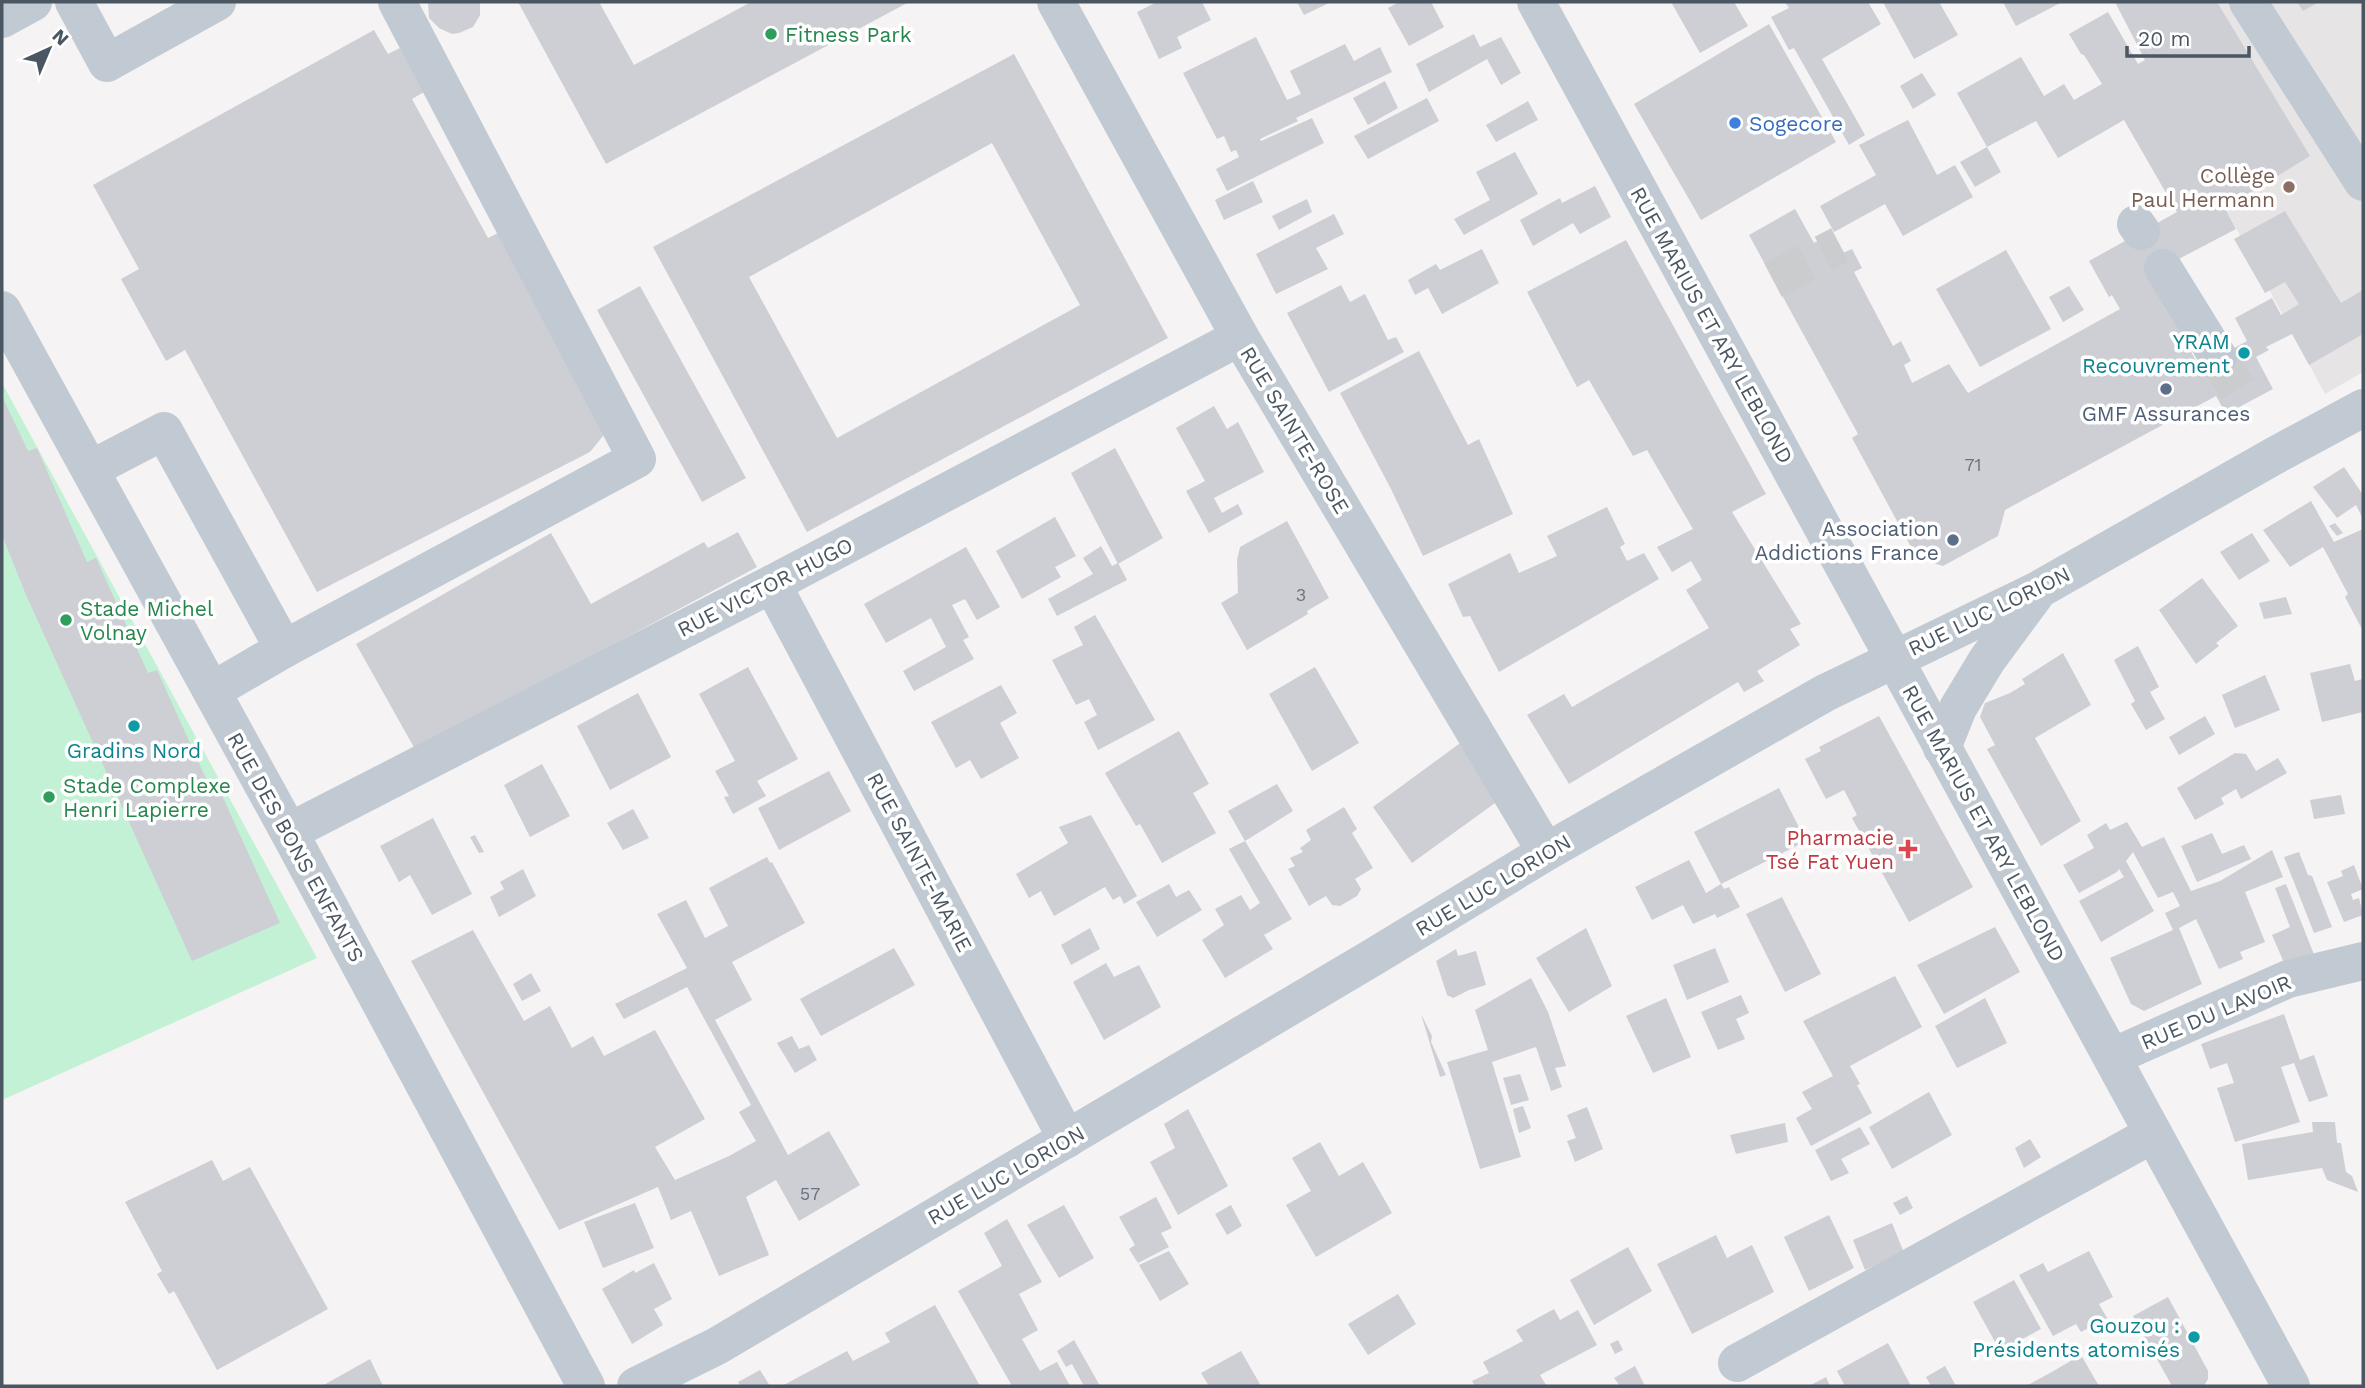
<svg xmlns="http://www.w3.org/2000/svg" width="2365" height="1388" viewBox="0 0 2365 1388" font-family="'Work Sans',sans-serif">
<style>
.education{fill:#e6e4e5}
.green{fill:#c3f1d5}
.building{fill:#cdcfd5;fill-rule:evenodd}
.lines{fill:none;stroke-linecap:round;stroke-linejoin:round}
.minor-tunnel{stroke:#caccce;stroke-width:38;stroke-dasharray:38 19;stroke-linecap:butt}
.minor{stroke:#c1cad2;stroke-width:38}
.leisure-dot{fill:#2e9e5b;stroke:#fff;stroke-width:2.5}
.shop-dot{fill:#3f7fe0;stroke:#fff;stroke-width:2.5}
.education-dot{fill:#8d6e63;stroke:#fff;stroke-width:2.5}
.culture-dot{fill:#0f9aa8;stroke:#fff;stroke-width:2.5}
.service-dot{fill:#5c6f8a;stroke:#fff;stroke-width:2.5}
.health-dot{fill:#e0444e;stroke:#fff;stroke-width:2.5}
.labels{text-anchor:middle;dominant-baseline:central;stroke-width:7;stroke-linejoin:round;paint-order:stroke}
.number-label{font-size:18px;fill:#6b747e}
.leisure-label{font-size:21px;fill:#27864d;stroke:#fff;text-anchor:start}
.shop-label{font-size:21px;fill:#366cbe;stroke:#fff;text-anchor:start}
.education-label{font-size:21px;fill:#785e54;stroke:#fff;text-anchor:end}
.street-label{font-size:21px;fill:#4a5661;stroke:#fff}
.culture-label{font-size:21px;fill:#0d838f;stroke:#fff;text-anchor:end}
.service-label{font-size:21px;fill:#4e5e75;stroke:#fff}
.health-label{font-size:21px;fill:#be3a42;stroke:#fff;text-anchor:end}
</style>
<rect width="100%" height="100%" fill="#f5f3f3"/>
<polygon class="education" points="2115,2 2363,2 2363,372 2325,394"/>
<polygon class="green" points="2,383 317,958 2,1100"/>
<g class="building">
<polygon points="428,2 480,2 480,15 473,27 459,33 452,34 439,28 429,18"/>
<polygon points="518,2 599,2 634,65 751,2 909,2 606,164"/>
<polygon points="1157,2 1202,2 1211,20 1177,37 1182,48 1159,59 1137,12"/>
<polygon points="1297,2 1331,2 1304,15"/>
<polygon points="1399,2 1431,2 1444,27 1409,46 1388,8"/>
<polygon points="1671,2 1734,2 1748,26 1700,53"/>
<polygon points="1785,2 1868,2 1881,24 1822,59 1865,135 1849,145 1794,48 1789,50 1771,17 1789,8"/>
<polygon points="1883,2 1939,2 1958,35 1914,59"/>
<polygon points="2003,2 2062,2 2016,26"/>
<polygon points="2115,2 2217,2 2310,156 2225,208 2236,229 2150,274 2199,367 2247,341 2235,318 2272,298 2281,315 2299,304 2285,282 2265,293 2234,239 2285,211 2341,303 2363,290 2363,334 2309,365 2292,334 2266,347 2269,350 2256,357 2273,389 2226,414 2216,396 2005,510 1998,536 1943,566 1917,558 1852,438 1858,434 1749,235 1795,209 1814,243 1833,233 1843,253 1852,249 1862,268 1854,272 1893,346 1901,341 1911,361 1904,365 1912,383 1949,364 1968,393 2120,309 2112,295 2109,297 2089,261 2177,212 2124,120 2058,158 2036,121 1987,147 2001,172 1975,187 1960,162 1987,147 1957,93 2021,57 2044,96 2064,84 2074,100 2102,84 2084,55 2081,54 2069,34 2108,12 2138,64 2145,60"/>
<polygon points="2297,2 2319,2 2303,11"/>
<polygon points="1769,24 1836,142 1701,220 1634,104"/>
<polygon points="374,30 388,54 400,48 424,92 412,99 488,238 500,232 607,431 590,452 317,592 185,350 166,361 121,279 139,269 93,185"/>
<polygon points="1474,34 1480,47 1501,37 1521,73 1501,85 1487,59 1429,92 1416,64"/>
<polygon points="1256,37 1287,100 1301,94 1290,71 1345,44 1354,61 1380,47 1392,72 1296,118 1298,121 1260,139 1261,141 1312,118 1324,143 1227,191 1216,169 1239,157 1236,150 1231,152 1224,136 1217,139 1183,73"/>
<path d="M1014 54 1168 338 807 532 653 247ZM992 143 1080 305 837 438 749 277Z"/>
<polygon points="1922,73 1936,95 1913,109 1900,86"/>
<polygon points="1385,81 1398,108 1368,125 1353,98"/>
<polygon points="1427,98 1439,121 1368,159 1354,136"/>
<polygon points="1528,101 1538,120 1496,142 1486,125"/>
<polygon points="1908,120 1937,175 1955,165 1973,197 1903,236 1885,204 1834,232 1820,206 1876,175 1859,145"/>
<polygon points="1515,152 1538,194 1464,235 1454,219 1490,200 1476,172"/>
<polygon points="1253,181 1263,202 1224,220 1215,200"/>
<polygon points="1595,186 1611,217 1580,234 1573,223 1533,246 1520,220 1560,198 1562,203"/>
<polygon points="1307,199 1312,212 1279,230 1272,216"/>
<polygon points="1334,214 1344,234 1316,248 1328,269 1276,294 1256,254"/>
<polygon points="1626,240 1766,494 1732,512 1801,624 1790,629 1800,645 1757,671 1764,681 1744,692 1738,682 1569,784 1527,715 1564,694 1572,707 1709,628 1686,590 1702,580 1691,561 1672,572 1657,547 1693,529 1647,450 1633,456 1589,380 1577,387 1527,292"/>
<polygon points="1482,249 1499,283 1442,314 1428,288 1415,295 1408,280 1436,264 1440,270"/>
<polygon points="2006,250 2051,329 1980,367 1936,289"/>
<polygon points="1341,285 1350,302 1365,294 1388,340 1396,337 1404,352 1329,392 1287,313"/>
<polygon points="640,286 746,478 702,502 597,310"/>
<polygon points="2069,286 2084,310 2063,322 2049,297"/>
<polygon points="1419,351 1468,445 1479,439 1513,514 1423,556 1390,487 1340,393"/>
<polygon points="2,396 28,451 37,448 87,562 96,558 148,673 157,670 208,783 215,780 280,923 192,961 26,595 2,535"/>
<polygon points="1214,406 1227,429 1238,422 1264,472 1214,498 1222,513 1238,504 1243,514 1209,533 1186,491 1205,481 1176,428"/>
<polygon points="1115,448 1163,538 1118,564 1071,473"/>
<polygon points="2344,467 2363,495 2363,519 2356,505 2337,518 2313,487"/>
<polygon points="2311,501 2334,542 2363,529 2363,631 2345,597 2348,594 2323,547 2290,567 2263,530"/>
<polygon points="1607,507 1625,544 1620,547 1627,561 1644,553 1659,579 1499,672 1470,616 1463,617 1448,584 1510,553 1519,573 1557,556 1547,536"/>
<polygon points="1055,517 1076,556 1055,567 1061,577 1022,599 996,551"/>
<polygon points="1287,521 1329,598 1307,611 1308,614 1247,650 1221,603 1238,593 1237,560 1240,547"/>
<polygon points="2335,523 2343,533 2337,536 2329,526"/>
<polygon points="738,532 757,567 416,751 356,644 551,533 591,604 704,542 708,548"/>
<polygon points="2252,533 2270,561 2239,580 2220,552"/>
<polygon points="1101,546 1112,566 1118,563 1127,580 1057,616 1048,599 1093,574 1083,558"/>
<polygon points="966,547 1000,607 977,620 965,599 952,605 969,637 963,640 974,659 914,691 903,671 946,647 931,618 886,643 864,604"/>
<polygon points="2202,578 2238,626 2216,643 2219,646 2196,664 2159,610"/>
<polygon points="2286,597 2292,614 2264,619 2259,603"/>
<polygon points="1095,615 1155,720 1098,750 1084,722 1097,715 1089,699 1076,705 1052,660 1083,645 1074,627"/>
<polygon points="2138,646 2159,687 2150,692 2165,719 2146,730 2131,704 2135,701 2114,660"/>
<polygon points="2063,653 2091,705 2035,738 2081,821 2041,846 1987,749 1995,745 1980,717 1985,703 2010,693 2025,684 2022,679"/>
<polygon points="2350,664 2355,681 2363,679 2363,712 2322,722 2310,673"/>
<polygon points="748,667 798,759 757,781 766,796 733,814 724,797 729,796 715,771 735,761 699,694"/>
<polygon points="1315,667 1359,743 1312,771 1269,694"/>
<polygon points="2265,675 2280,710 2235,728 2222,695"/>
<polygon points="1001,685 1017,713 1000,723 1019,758 981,779 970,760 956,768 931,722"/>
<polygon points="638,693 671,757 610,790 577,726"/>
<polygon points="1879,716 1973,887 1909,922 1852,818 1857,815 1844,790 1826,799 1805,759 1821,751 1819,747"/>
<polygon points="2205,716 2215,734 2179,755 2169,737"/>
<polygon points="1179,731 1209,784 1193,793 1216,833 1162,863 1140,824 1136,826 1105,773"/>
<polygon points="1463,741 1502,798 1412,863 1373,807"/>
<polygon points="2235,753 2246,754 2256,771 2278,758 2287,773 2241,799 2236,789 2221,798 2224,804 2195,820 2177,788"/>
<polygon points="542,764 570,816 530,837 504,785"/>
<polygon points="829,771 851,811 779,850 758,808"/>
<polygon points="1277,784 1293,811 1245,841 1292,919 1264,935 1273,949 1225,978 1202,940 1224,925 1215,909 1241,895 1250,910 1260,903 1229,849 1245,841 1228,811"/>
<polygon points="1779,788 1806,841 1721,884 1694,832"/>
<polygon points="2341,795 2345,814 2314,819 2310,800"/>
<polygon points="1344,807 1357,829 1352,833 1373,868 1355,879 1361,889 1357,896 1340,906 1332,905 1326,896 1309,906 1288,869 1295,866 1290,858 1303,852 1300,848 1311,840 1306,830"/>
<polygon points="633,809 649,838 623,850 607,823"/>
<polygon points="1091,815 1137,896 1124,904 1120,896 1113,900 1105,887 1054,916 1041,891 1029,898 1016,874 1068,843 1059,827"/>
<polygon points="433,818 472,894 432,915 410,875 399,882 380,846"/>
<polygon points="2127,822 2142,847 2164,837 2191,891 2220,881 2272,850 2283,877 2245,892 2265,942 2240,952 2243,959 2219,969 2196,919 2179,928 2202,984 2144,1011 2131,1004 2110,958 2173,930 2165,913 2180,906 2173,892 2158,898 2133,852 2126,861 2154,911 2101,942 2079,901 2124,877 2119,869 2117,872 2079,893 2063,865 2094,848 2087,835 2106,823 2110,830"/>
<polygon points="2212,833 2222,854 2244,845 2251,859 2197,882 2181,846"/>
<polygon points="475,835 484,852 479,853 470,837"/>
<polygon points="2299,852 2308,875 2312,876 2332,927 2314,933 2284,857"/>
<polygon points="767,857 770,863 772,862 805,923 732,962 752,1000 715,1020 788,1155 829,1131 860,1185 799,1221 776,1180 746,1197 769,1255 719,1276 691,1211 671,1220 658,1187 559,1230 411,961 473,930 524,1021 550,1006 572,1048 593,1036 604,1056 655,1030 705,1119 655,1147 675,1180 729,1156 756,1141 739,1112 751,1105 687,987 624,1019 615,1004 687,968 657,914 686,900 705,938 728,926 709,888"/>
<polygon points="1689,860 1706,893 1721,884 1724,889 1729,887 1740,907 1717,918 1715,914 1693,924 1683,905 1652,920 1635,887"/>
<polygon points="2354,865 2363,889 2351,894 2353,900 2359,898 2363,915 2344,922 2327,882 2343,876 2341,871"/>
<polygon points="523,869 536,896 499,917 490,897 504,889 500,882"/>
<polygon points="1169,884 1176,897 1189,890 1202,910 1157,937 1136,902"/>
<polygon points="2286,884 2315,957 2285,965 2272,935 2290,927 2275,888"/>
<polygon points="1782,897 1821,974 1785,992 1746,914"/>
<polygon points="1995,927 2020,972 1944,1014 1917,965"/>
<polygon points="1090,928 1100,949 1071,965 1061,945"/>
<polygon points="1586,928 1612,986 1569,1012 1536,958"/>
<polygon points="894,948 915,985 821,1036 800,999"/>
<polygon points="1715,948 1729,982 1687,1000 1673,965"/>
<polygon points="1456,949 1458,956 1476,951 1486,985 1469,990 1453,998 1447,995 1436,961"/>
<polygon points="1106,963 1114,977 1139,965 1161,1007 1104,1040 1073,982"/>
<polygon points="531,973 541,991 522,1001 513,984"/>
<polygon points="1895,976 1922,1027 1850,1066 1860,1084 1857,1085 1872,1113 1811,1146 1796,1118 1812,1109 1802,1092 1833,1076 1803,1021"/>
<polygon points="1531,978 1548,1012 1566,1066 1555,1068 1562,1087 1551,1091 1536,1047 1492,1062 1521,1157 1480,1169 1447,1062 1488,1050 1475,1010"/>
<polygon points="1741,995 1749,1013 1736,1019 1745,1039 1718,1050 1701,1012"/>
<polygon points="1666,998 1691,1057 1653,1073 1626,1016"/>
<polygon points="1985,998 2007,1043 1957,1068 1935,1026"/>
<polygon points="1421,1014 1432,1036 1431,1042 1446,1075 1440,1077"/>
<polygon points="2284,1014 2300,1060 2314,1055 2328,1096 2309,1102 2294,1063 2281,1067 2300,1122 2235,1142 2217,1088 2234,1083 2227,1063 2210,1069 2201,1044"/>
<polygon points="792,1036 799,1049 809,1045 817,1060 795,1073 777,1043"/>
<polygon points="1520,1074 1529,1100 1511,1105 1503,1078"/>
<polygon points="1929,1092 1952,1135 1892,1169 1869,1127"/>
<polygon points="1523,1106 1531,1128 1519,1133 1513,1109"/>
<polygon points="1587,1107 1603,1149 1575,1162 1567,1141 1576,1138 1567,1115"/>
<polygon points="1188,1109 1228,1186 1178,1215 1150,1162 1175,1148 1164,1124"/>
<polygon points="2312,1122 2335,1122 2337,1143 2341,1143 2346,1172 2352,1176 2358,1192 2327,1180 2322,1168 2248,1180 2242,1144 2313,1132"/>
<polygon points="1785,1123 1788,1142 1736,1154 1730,1135"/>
<polygon points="1860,1127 1870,1144 1841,1159 1849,1173 1831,1181 1815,1150"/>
<polygon points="2030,1139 2041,1157 2024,1168 2015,1148"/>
<polygon points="1320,1142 1339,1176 1363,1162 1392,1213 1316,1257 1286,1205 1311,1191 1292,1158"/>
<polygon points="212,1160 223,1181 250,1167 328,1309 217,1370 174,1291 169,1294 157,1274 162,1271 125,1202"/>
<polygon points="1907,1196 1913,1208 1900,1215 1893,1203"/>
<polygon points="1156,1197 1172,1228 1161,1233 1169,1247 1138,1263 1129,1249 1135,1245 1119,1217"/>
<polygon points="635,1203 654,1248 603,1268 584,1222"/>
<polygon points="1064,1205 1094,1258 1059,1278 1027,1225"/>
<polygon points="1231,1205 1242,1226 1227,1235 1215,1214"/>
<polygon points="1829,1215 1854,1268 1809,1291 1784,1237"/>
<polygon points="1007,1219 1042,1282 1019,1294 1038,1330 1022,1339 1040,1371 1057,1362 1070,1386 1012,1386 958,1291 1002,1266 984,1233"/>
<polygon points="1892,1223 1904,1253 1865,1270 1853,1240"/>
<polygon points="1716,1235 1727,1258 1752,1245 1774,1292 1692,1334 1657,1264"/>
<polygon points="1628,1247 1652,1291 1594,1325 1570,1280"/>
<polygon points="1169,1251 1189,1284 1160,1301 1139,1265"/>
<polygon points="2089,1251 2113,1297 2099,1304 2107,1318 2081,1332 2076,1324 2053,1336 2019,1275 2043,1263 2048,1272"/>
<polygon points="654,1263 672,1299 654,1309 663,1325 632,1344 602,1289 634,1270 635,1273"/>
<polygon points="2014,1280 2041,1329 2000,1351 1973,1302"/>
<polygon points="1398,1294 1416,1324 1368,1355 1348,1324"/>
<polygon points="2168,1297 2208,1371 2208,1379 2204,1386 2172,1386 2133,1316"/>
<polygon points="935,1305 980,1386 782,1386 847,1351 853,1361 890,1342 885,1333"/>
<polygon points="1554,1309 1560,1320 1578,1310 1597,1345 1540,1375 1546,1385 1544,1386 1475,1386 1472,1381 1489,1373 1483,1362 1523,1341 1516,1330"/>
<polygon points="1074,1340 1100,1386 1084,1386 1072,1364 1066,1367 1057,1351"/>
<polygon points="1618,1340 1623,1350 1615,1354 1610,1344"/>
<polygon points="1888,1343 1911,1386 1845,1386 1837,1371"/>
<polygon points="1241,1351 1261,1386 1209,1386 1201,1373"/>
<polygon points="2081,1355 2099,1386 2026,1386 2050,1373"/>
<polygon points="370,1359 383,1386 322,1386"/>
<polygon points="1635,1366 1645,1386 1620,1386 1614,1378"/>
<polygon points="1945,1366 1956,1386 1931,1386 1926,1377"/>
<polygon points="760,1370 770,1386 740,1386 738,1382"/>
<polygon points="1826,1377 1830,1386 1809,1386"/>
</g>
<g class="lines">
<g class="minor-tunnel">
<polyline points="1773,280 1840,245"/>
<polyline points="2218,357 2245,403"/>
</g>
<g class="minor">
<polyline points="74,2 107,63 217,2"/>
<polyline points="1056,2 1240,337 1546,852"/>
<polyline points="1536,2 2291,1386"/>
<polyline points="2248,2 2363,182"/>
<polyline points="2,19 33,2"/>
<polyline points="2136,224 2141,231"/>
<polyline points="2163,268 2218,357"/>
<polyline points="2,310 289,832 586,1386"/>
<polyline points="91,469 164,431 284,649 637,459 397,2"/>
<polyline points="772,584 1067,1139"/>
<polyline points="212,691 284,649"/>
<polyline points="1942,748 1958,708 1987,660 2035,595"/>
<polyline points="289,832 772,584 1240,337"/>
<polyline points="2112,1057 2288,979 2363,961"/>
<polyline points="1737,1363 2153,1134"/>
<polyline points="636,1386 717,1346 1375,956 1546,852 1825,693 2038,590 2274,456 2363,408"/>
</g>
</g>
<g class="leisure-dot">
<circle cx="771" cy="34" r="7"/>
<circle cx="66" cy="620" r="7"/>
<circle cx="49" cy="797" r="7"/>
</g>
<circle class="shop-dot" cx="1735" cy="123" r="7"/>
<circle class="education-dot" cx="2289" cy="187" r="7"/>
<g class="culture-dot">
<circle cx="2244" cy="353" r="7"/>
<circle cx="134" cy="726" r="7"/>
<circle cx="2194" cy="1337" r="7"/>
</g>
<g class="service-dot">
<circle cx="2166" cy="389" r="7"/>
<circle cx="1953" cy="540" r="7"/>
</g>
<path class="health-dot" d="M1904.5 838.5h7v7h7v7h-7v7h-7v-7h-7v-7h7z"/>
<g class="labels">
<g class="number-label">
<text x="1973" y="464">71</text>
<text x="1301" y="594">3</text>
<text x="810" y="1193">57</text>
</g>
<g class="leisure-label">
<text x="785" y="34">Fitness Park</text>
<text x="80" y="608">Stade Michel<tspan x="80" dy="24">Volnay</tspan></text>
<text x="63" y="785">Stade Complexe<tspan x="63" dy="24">Henri Lapierre</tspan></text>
</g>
<g class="shop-label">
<text x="1749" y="123">Sogecore</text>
</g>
<g class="education-label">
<text x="2275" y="175">Collège<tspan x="2275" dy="24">Paul Hermann</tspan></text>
</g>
<g class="street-label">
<text transform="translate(1712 325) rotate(61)">RUE MARIUS ET ARY LEBLOND</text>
<text transform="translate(1295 430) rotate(59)">RUE SAINTE-ROSE</text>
<text transform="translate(765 587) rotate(-27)">RUE VICTOR HUGO</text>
<text transform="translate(1989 611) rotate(-26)">RUE LUC LORION</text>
<text transform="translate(1984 823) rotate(61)">RUE MARIUS ET ARY LEBLOND</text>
<text transform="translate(296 847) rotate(61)">RUE DES BONS ENFANTS</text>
<text transform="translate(920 862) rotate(62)">RUE SAINTE-MARIE</text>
<text transform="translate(1493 885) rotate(-31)">RUE LUC LORION</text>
<text transform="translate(2216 1012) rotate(-23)">RUE DU LAVOIR</text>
<text transform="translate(1006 1175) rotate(-30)">RUE LUC LORION</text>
</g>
<g class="culture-label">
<text x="2230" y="341">YRAM<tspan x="2230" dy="24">Recouvrement</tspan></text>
<text x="134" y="750" text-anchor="middle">Gradins Nord</text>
<text x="2180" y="1325">Gouzou :<tspan x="2180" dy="24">Présidents atomisés</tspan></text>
</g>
<g class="service-label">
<text x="2166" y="413">GMF Assurances</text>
<text x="1939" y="528" text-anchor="end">Association<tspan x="1939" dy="24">Addictions France</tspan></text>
</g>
<g class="health-label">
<text x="1894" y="837">Pharmacie<tspan x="1894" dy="24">Tsé Fat Yuen</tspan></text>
</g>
</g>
<rect width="2365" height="1388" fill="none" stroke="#4a5661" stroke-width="7"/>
<g transform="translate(49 49) rotate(44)" stroke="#ffffff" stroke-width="5" paint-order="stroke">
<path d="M0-5L12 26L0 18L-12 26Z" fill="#4a5661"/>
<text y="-10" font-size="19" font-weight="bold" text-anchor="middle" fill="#4a5661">N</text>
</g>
<path d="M2127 46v10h122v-10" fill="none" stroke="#4a5661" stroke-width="3.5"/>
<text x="2138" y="46" font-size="21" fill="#4a5661" stroke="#ffffff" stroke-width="5" paint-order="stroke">20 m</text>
</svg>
